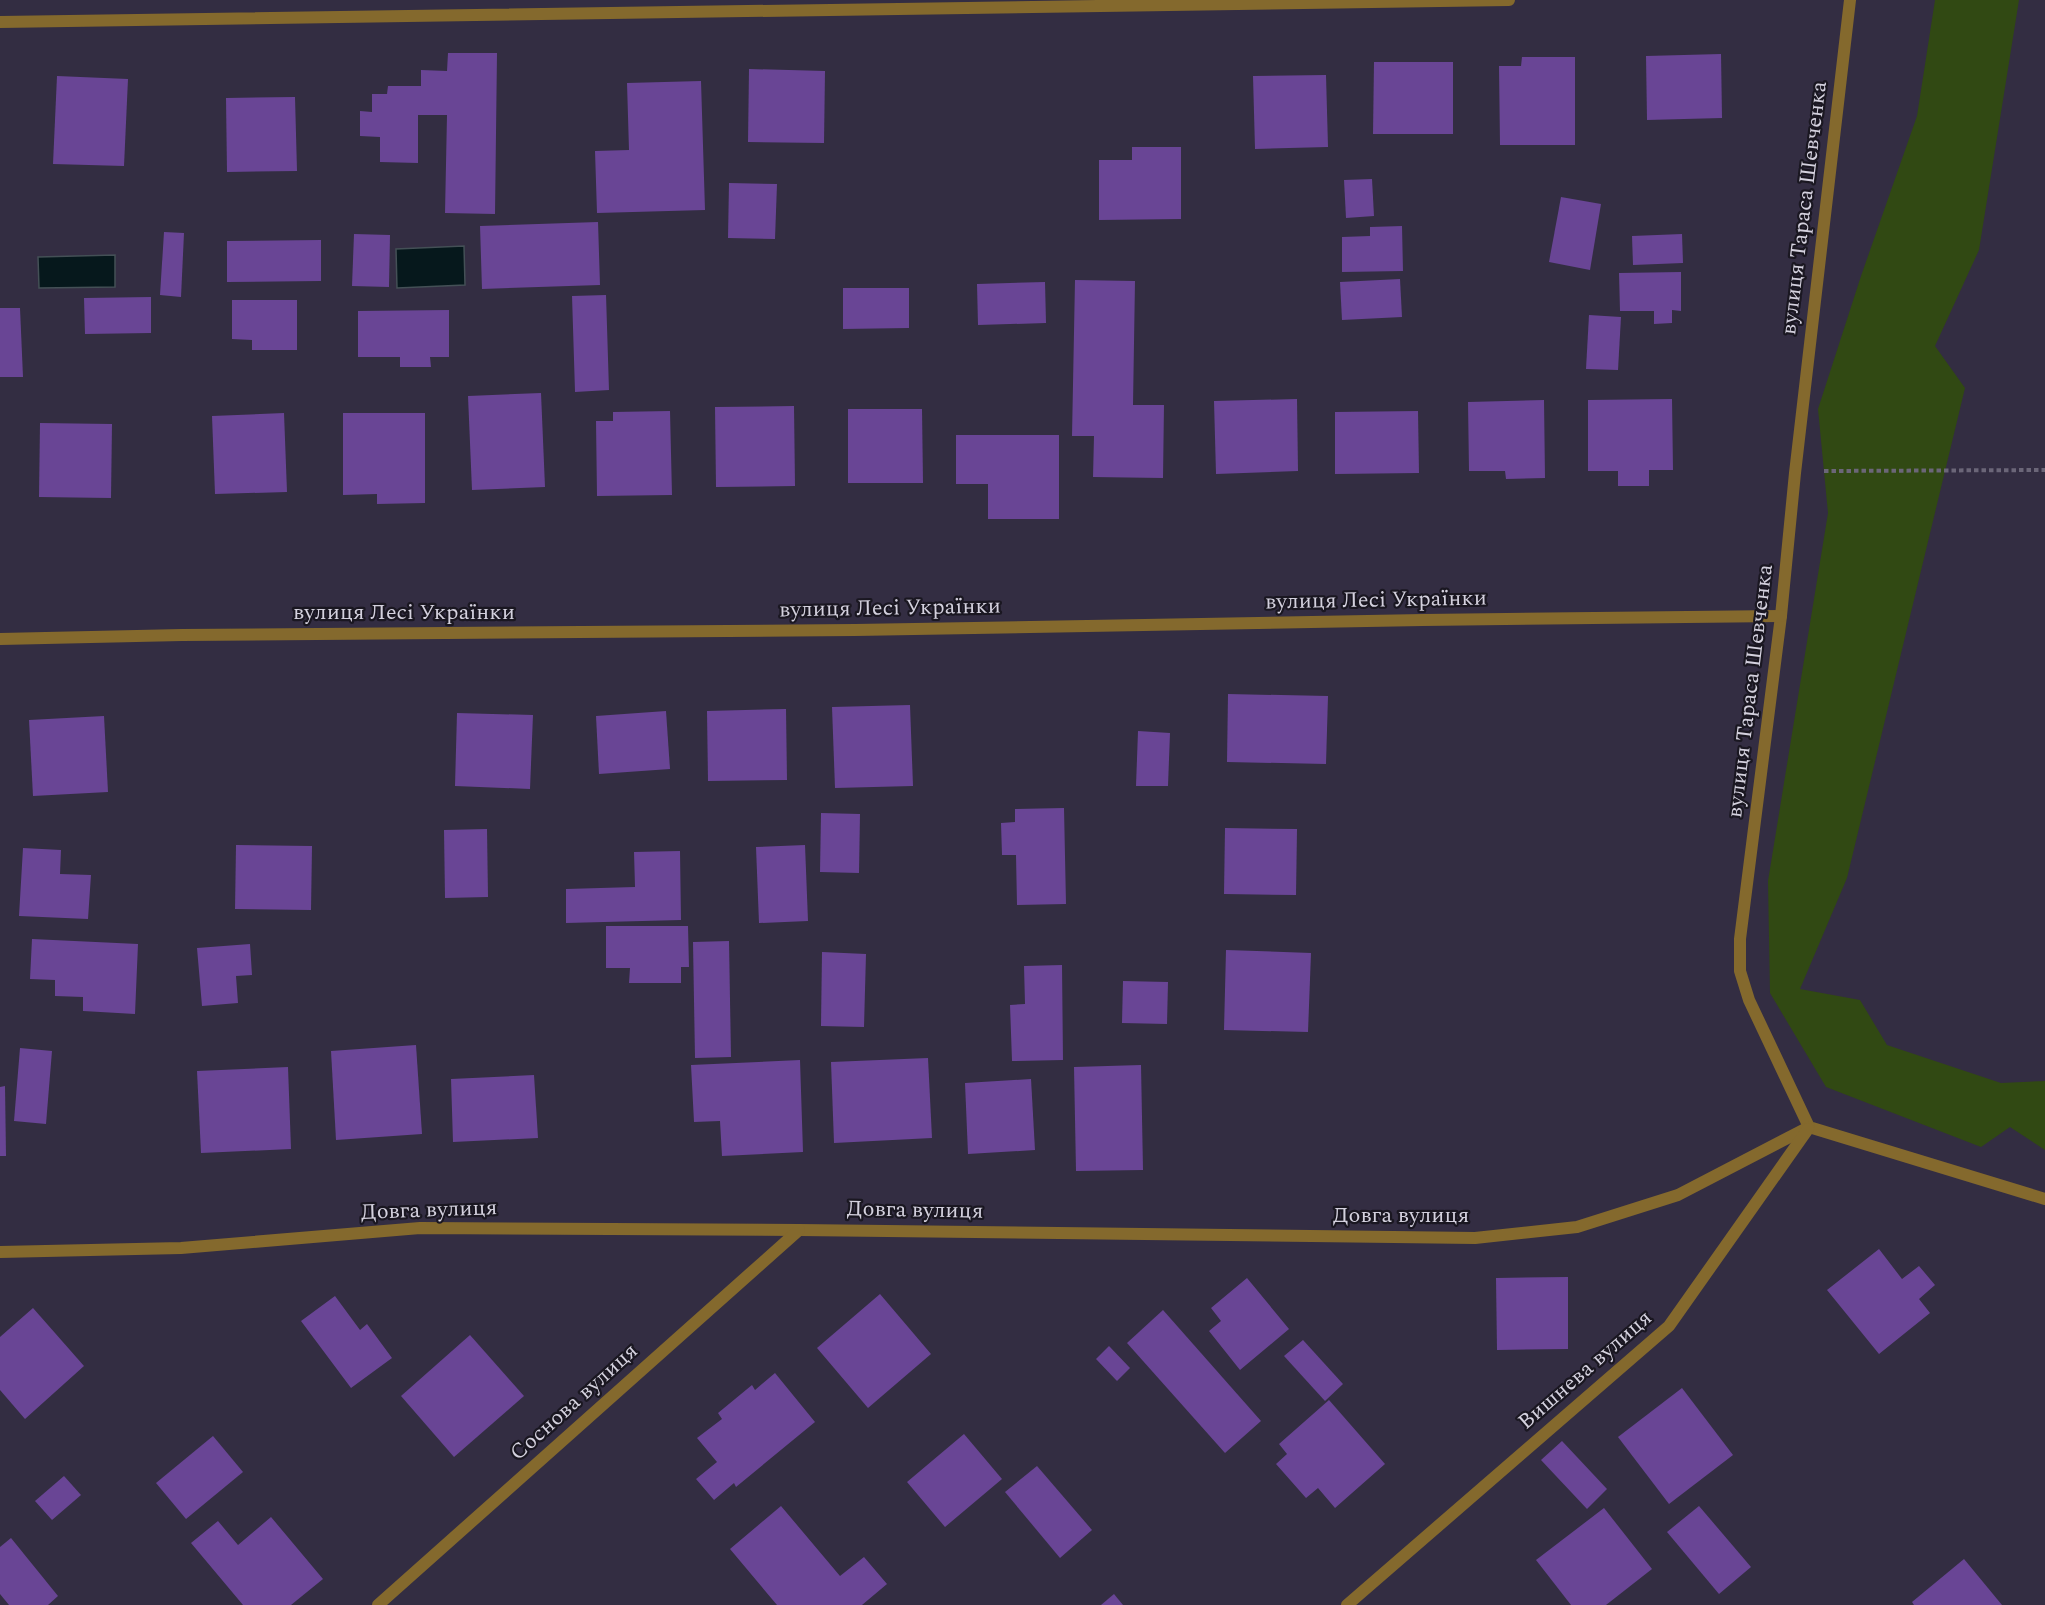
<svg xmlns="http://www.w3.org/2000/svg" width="2045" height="1605" viewBox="0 0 2045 1605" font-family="Spectral,serif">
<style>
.green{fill:#314913}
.water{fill:#06181c;stroke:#445056;stroke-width:1.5}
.building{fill:#694595}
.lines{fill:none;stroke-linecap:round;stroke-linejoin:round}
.path{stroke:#6b6678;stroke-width:4;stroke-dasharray:4.5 3;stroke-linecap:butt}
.minor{stroke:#84692d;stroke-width:12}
.labels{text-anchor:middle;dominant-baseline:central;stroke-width:4.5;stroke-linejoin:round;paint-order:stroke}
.street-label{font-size:22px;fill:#d4d1de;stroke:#1a1721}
</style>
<rect width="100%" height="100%" fill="#332d42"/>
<polygon class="green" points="1935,0 2019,0 1979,250 1935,346 1965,388 1847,878 1800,989 1860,1000 1887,1045 2001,1083 2045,1081 2045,1150 2010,1127 1981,1147 1826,1087 1770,993 1768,881 1828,513 1818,409 1861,276 1917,116"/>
<g class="water">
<polygon points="464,246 465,285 397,288 396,249"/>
<polygon points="115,255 115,287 39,288 38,257"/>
</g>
<g class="building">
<polygon points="448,53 497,53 495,214 445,213 447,115 418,115 418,163 380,162 380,137 360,136 360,111 372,112 372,94 387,94 388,86 421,86 421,70 447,71"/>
<polygon points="1721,54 1722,118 1647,120 1646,56"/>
<polygon points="1522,57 1575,57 1575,145 1500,145 1499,66 1521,66"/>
<polygon points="1374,62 1453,62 1453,134 1373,134"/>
<polygon points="749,69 825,71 824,143 748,142"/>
<polygon points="1326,75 1328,147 1255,149 1253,76"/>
<polygon points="57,76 128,79 124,166 53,164"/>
<polygon points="701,81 705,210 597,213 595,151 629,150 627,83"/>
<polygon points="295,97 297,171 227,172 226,98"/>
<polygon points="1132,147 1181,147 1181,219 1099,220 1099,160 1132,160"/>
<polygon points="1372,179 1374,216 1346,218 1344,180"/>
<polygon points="729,183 777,184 775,239 728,238"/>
<polygon points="1561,197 1601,204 1590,270 1549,262"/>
<polygon points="598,222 600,285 482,289 480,226"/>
<polygon points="1402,226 1403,271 1342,272 1342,237 1370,236 1370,227"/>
<polygon points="164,232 184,233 181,297 160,295"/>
<polygon points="354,234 390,235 389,287 352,286"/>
<polygon points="1682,234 1683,263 1633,265 1632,236"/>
<polygon points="321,240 321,281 227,282 227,241"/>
<polygon points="1681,272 1681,311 1672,310 1672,323 1654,324 1654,311 1620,311 1619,273"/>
<polygon points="1400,279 1402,317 1342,320 1340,282"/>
<polygon points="1075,280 1135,281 1133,405 1164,405 1163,478 1093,477 1094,436 1072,436"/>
<polygon points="1045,282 1046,323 978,325 977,284"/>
<polygon points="843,288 909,288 909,328 843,329"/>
<polygon points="606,295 609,390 575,392 572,296"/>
<polygon points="151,297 151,333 85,334 84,298"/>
<polygon points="232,300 297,300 297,350 252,350 252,340 232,339"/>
<polygon points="0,308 20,308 23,377 0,377"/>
<polygon points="449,310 449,357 430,357 431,367 400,367 400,357 358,357 358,311"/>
<polygon points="1589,315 1621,317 1618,370 1586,369"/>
<polygon points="541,393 545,487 472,490 468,396"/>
<polygon points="1297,399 1298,471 1216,474 1214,401"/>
<polygon points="1672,399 1673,470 1649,470 1649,486 1618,486 1618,471 1588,471 1588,400"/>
<polygon points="1544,400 1545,478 1506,479 1505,471 1469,471 1468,402"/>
<polygon points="794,406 795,486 716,487 715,407"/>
<polygon points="848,409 922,409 923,483 848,483"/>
<polygon points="670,411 672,495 597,496 596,421 613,421 613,412"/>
<polygon points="1418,411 1419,473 1335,474 1335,412"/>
<polygon points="284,413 287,492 215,494 212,416"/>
<polygon points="343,413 425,413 425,503 377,504 377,494 343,495"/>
<polygon points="40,423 112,424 111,498 39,497"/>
<polygon points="956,435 1059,435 1059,519 988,519 988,484 956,484"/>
<polygon points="1228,694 1328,696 1326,764 1227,762"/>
<polygon points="910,705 913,786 835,788 832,707"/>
<polygon points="786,709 787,780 708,781 707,711"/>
<polygon points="666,711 670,769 599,774 596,716"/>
<polygon points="457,713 533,715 530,789 455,786"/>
<polygon points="104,716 108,792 33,796 29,720"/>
<polygon points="1138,731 1170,733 1168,786 1136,786"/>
<polygon points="1064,808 1066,904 1017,905 1016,855 1002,855 1001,823 1015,822 1015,809"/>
<polygon points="821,813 860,814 859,873 820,872"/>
<polygon points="1225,828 1297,829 1296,895 1224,894"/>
<polygon points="487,829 488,897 445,898 444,830"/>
<polygon points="236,845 312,846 311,910 235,909"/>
<polygon points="805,845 808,921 759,923 756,847"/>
<polygon points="23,848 61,850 60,874 91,875 88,919 19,916"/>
<polygon points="680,851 681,920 566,923 566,889 635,887 634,852"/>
<polygon points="606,926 688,926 689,967 681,967 681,983 629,983 630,968 606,968"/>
<polygon points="32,939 138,944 135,1014 83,1011 83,997 55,996 55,980 30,979"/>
<polygon points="729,941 731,1057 695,1058 693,942"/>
<polygon points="250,944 252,975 236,976 238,1003 202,1006 197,948"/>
<polygon points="1226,950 1311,953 1308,1032 1224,1030"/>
<polygon points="822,952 866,954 864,1027 821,1026"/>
<polygon points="1062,965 1063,1060 1012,1061 1010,1005 1025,1004 1024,966"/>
<polygon points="1123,981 1168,982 1167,1024 1122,1023"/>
<polygon points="416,1045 422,1134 336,1140 331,1051"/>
<polygon points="20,1048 52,1051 46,1124 14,1121"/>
<polygon points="928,1058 932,1138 834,1143 831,1062"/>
<polygon points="800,1060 803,1152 722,1156 720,1121 694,1122 691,1065"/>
<polygon points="1141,1065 1143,1170 1076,1171 1074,1067"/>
<polygon points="288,1067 291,1149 201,1153 197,1071"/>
<polygon points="534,1075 538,1138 453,1142 451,1079"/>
<polygon points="1031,1079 1035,1150 968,1154 965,1083"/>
<polygon points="5,1086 6,1156 0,1156 0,1087"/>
<polygon points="1879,1249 1902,1279 1919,1266 1935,1285 1919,1299 1930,1313 1879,1354 1827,1290"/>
<polygon points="1568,1277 1568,1349 1497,1350 1496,1278"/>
<polygon points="1247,1278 1289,1329 1240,1370 1209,1331 1221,1321 1211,1308"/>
<polygon points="880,1294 931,1354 868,1408 817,1348"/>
<polygon points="335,1296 360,1330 367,1324 392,1358 351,1388 301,1321"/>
<polygon points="33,1308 84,1366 25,1419 0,1390 0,1337"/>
<polygon points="1163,1310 1261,1421 1225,1453 1127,1343"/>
<polygon points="470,1335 524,1396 454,1457 401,1396"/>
<polygon points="1303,1340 1343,1384 1325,1401 1284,1356"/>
<polygon points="1109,1346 1130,1368 1117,1381 1096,1359"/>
<polygon points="775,1373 815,1422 736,1487 734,1483 714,1500 696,1479 717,1462 697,1438 722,1419 718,1413 752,1385 755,1390"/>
<polygon points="1682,1388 1733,1455 1669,1504 1618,1437"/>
<polygon points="1329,1400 1385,1464 1335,1508 1318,1488 1306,1498 1276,1464 1287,1454 1279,1444"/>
<polygon points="964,1434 1002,1479 945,1527 907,1482"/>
<polygon points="213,1436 243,1472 186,1519 156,1483"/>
<polygon points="1562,1441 1607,1489 1587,1509 1541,1460"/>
<polygon points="1037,1466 1092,1530 1060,1558 1005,1492"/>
<polygon points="64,1476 81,1495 52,1520 35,1501"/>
<polygon points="781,1506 840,1576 864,1557 887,1584 862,1605 777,1605 730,1549"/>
<polygon points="1699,1506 1751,1567 1719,1594 1667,1532"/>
<polygon points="1604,1508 1652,1569 1606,1605 1571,1605 1536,1560"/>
<polygon points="271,1517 323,1579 291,1605 243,1605 191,1543 218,1521 238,1545"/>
<polygon points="11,1538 58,1596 48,1605 9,1605 0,1594 0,1547"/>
<polygon points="1964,1559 2002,1605 1914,1605 1912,1602"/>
<polygon points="1114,1594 1123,1605 1101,1605"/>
</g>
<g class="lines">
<polyline class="path" points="1824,471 2045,470"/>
<g class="minor">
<polyline points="1850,0 1795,473 1781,616 1740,939 1740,971 1749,1000 1809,1127 2045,1199"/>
<polyline points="0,22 1509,0"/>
<polyline points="0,639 182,635 855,630 1423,620 1781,616"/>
<polyline points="0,1252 181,1248 420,1228 799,1230 1475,1238 1577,1227 1678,1195 1809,1127"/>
<polyline points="378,1605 799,1230"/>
<polyline points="1347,1605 1669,1326 1808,1129"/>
</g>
</g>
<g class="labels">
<g class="street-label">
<text transform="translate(1804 208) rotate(-83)">вулиця Тараса Шевченка</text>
<text transform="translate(1376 600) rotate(-1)">вулиця Лесі Українки</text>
<text transform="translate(890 608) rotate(-1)">вулиця Лесі Українки</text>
<text x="404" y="612">вулиця Лесі Українки</text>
<text transform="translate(1750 691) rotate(-83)">вулиця Тараса Шевченка</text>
<text transform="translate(429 1210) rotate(-2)">Довга вулиця</text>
<text transform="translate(915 1210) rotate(1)">Довга вулиця</text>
<text x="1401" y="1215">Довга вулиця</text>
<text transform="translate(1585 1370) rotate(-41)">Вишнева вулиця</text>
<text transform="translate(574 1402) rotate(-42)">Соснова вулиця</text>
</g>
</g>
</svg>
